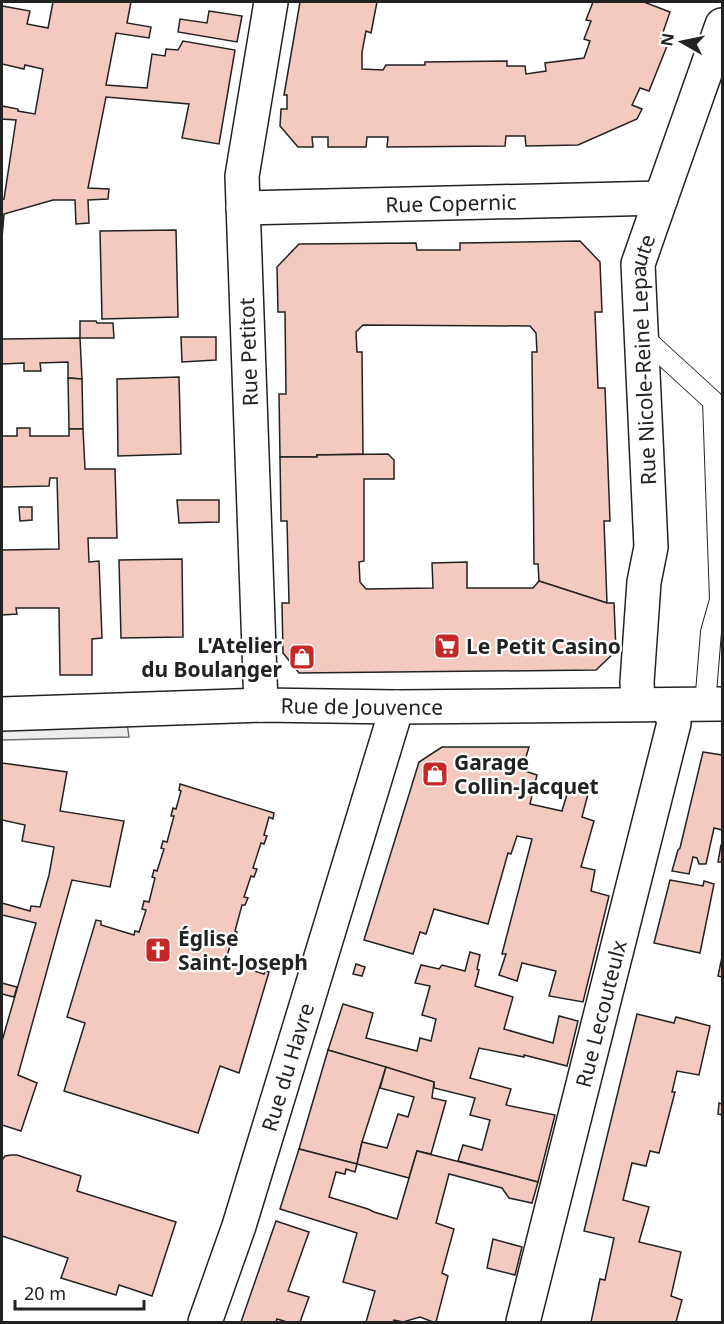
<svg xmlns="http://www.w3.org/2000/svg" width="724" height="1324" viewBox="0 0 724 1324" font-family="'Noto Sans',sans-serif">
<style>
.parking{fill:#ededed;stroke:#6f6f6f;stroke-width:1.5}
.building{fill:#f3c9c0;stroke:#222;stroke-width:1.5}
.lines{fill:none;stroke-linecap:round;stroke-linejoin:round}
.service-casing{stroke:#222;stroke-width:22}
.minor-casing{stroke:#222;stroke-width:36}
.tertiary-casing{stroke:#222;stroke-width:36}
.service{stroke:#fff;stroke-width:20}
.minor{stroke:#fff;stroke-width:33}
.tertiary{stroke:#fff;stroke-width:33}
.labels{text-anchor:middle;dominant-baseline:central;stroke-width:4.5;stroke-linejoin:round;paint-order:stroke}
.street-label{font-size:21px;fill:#222;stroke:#fff}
.poi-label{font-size:21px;font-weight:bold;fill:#222;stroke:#fff;text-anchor:start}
</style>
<rect width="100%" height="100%" fill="#fff"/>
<polygon class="parking" points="125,709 129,737 2,740 2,714"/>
<g class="building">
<polygon points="53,2 131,2 127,23 151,27 149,38 116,33 106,85 147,88 152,54 165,56 166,49 178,50 183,41 235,50 219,144 182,138 189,104 106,97 88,188 109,189 108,199 88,200 89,223 76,224 75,200 53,200 4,214 2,238 2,200 4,199 16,120 2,119 2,106 18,109 18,111 35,114 43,69 25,65 24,69 2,64 2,6 30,11 27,24 48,28"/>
<polygon points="300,2 377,2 371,33 366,31 362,52 362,69 383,70 386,65 425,65 425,62 507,61 507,66 525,66 526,74 546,71 545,63 584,58 590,41 584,39 591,21 586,20 593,2 644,2 670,12 661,38 669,41 649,91 640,88 632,105 642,109 637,119 578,145 526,146 525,136 506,136 505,146 387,147 388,137 367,137 366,147 328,147 328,137 312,137 313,147 298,147 280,126 281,109 287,109 287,95 284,95"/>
<polygon points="209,11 242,16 237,42 178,32 180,19 207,23"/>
<polygon points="176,230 178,317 102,319 100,231"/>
<polygon points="580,241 600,262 602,312 595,312 598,388 605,388 610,521 604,521 607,603 539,581 538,564 534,564 532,352 537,352 536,333 530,326 363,325 356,332 357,352 362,352 363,454 317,455 317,457 280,457 279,394 286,394 285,312 278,312 277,267 299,244 416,243 417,250 460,250 460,243"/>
<polygon points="80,321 96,321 97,323 113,323 114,338 80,338"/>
<polygon points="181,337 216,337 216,360 182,362"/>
<polygon points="80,338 82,379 68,378 68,362 40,363 41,371 24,371 24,363 2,364 2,339"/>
<polygon points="179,377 181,454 118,456 117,379"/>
<polygon points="68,378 82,379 83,429 69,429"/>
<polygon points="17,428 30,428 30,436 69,436 69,429 83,429 85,469 115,469 117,538 88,538 89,562 99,561 102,638 92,639 92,675 60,675 59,608 16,608 17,614 2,615 2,550 59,549 57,478 50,478 49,486 2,487 2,436 17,436"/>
<polygon points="388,454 394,460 394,479 364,479 364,561 359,562 360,582 366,589 433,588 432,563 467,562 467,588 533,588 539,581 607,603 614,603 616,651 596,670 299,673 283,653 282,603 289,603 287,521 281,521 280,457 317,457 317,455"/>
<polygon points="177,500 219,500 219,522 179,523"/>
<polygon points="19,507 32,507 32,520 20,521"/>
<polygon points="182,559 183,637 121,638 119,560"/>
<polygon points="442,747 529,747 522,770 537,775 530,804 562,811 570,784 589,790 582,817 594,821 581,867 595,870 591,891 609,896 583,1002 549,996 556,971 522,963 517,981 499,975 506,954 502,954 532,839 517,836 511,854 508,853 488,924 434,909 426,934 420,932 413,954 364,940 419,762"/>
<polygon points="703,752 722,755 722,830 714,828 706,864 699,864 697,858 693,857 689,874 672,871 678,850 680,848"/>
<polygon points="2,763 67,772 60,811 124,821 110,887 72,880 18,1075 37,1083 21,1131 2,1125 2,1041 36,923 2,915 2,903 30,911 31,906 40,907 49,875 54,847 22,841 25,825 2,820"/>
<polygon points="180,784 274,813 273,819 269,817 264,835 267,836 264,844 261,843 253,868 257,869 254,877 251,876 244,897 248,898 245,905 242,905 235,931 237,932 236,939 232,938 226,960 230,964 264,974 265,971 269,972 239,1073 220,1066 198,1133 64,1091 85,1023 67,1017 96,920 101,921 101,925 134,935 135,931 139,932 146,910 142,909 144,901 149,902 155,878 152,877 154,870 157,871 164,849 161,848 163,841 167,842 174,816 171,816 173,808 176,809 181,791 179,790"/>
<polygon points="721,845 722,845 722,862 718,862"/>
<polygon points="670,880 703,886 704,881 714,884 700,953 654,943"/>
<polygon points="470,952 480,955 477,969 479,970 475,986 513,997 504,1029 553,1043 559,1016 578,1021 567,1066 524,1055 524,1057 479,1048 470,1078 511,1089 506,1105 555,1115 538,1182 458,1161 463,1145 482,1150 490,1120 470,1115 475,1098 434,1088 434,1082 328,1050 343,1004 373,1013 366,1038 417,1051 420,1038 431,1041 436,1019 422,1015 430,986 415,983 421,965 439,969 442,965 465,971"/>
<polygon points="722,957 722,977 718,976"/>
<polygon points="356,964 365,967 362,976 353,974"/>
<polygon points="2,983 17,987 14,997 2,994"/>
<polygon points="637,1014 674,1023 676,1017 710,1026 699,1075 677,1071 672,1092 675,1092 659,1153 650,1151 646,1166 632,1163 623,1200 649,1207 639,1242 681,1252 671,1296 682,1300 676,1322 591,1322 600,1279 605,1280 614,1238 584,1231"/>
<polygon points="328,1050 386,1067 362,1142 357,1164 299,1149"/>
<polygon points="386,1067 434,1082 432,1098 446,1101 431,1154 417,1151 409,1178 357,1164 362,1142 387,1148 398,1114 408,1117 414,1097 380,1088"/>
<polygon points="719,1103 722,1104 722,1115 718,1114"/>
<polygon points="299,1149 357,1164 355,1172 346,1169 345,1174 336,1172 329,1197 368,1209 374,1212 397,1219 417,1151 538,1182 532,1203 509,1198 502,1188 449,1174 436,1223 454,1229 442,1273 448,1276 436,1322 433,1322 420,1317 403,1322 394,1320 393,1322 366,1322 375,1291 343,1282 357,1233 280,1209"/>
<polygon points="11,1155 17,1155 81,1176 77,1191 176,1222 152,1296 119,1285 116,1295 61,1278 68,1258 2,1236 2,1160 5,1156"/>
<polygon points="276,1221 309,1232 288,1291 309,1297 300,1322 287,1322 277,1319 276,1322 241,1322"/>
<polygon points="493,1239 522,1247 515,1275 487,1268"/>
</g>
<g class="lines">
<defs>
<polyline id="service" points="642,336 713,401 720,600 711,632 705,705"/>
<g id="minor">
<path id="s1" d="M243 208 661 198"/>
<path id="s2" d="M638 704 637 682 644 582 651 547 638 264 661 198 722 25"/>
<polyline points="261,705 242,176 271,2"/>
<path id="s3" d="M205 1322 239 1226 397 707"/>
<path id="s4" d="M523 1322 674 723 669 705"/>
</g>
<g id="tertiary">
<path id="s5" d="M2 714 261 705 397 707 722 704"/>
</g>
</defs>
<use href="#service" class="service-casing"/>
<use href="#minor" class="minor-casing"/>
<use href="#tertiary" class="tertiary-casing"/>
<use href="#service" class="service"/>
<use href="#minor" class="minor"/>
<use href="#tertiary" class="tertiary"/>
</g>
<defs>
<symbol id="supermarket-square" viewBox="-11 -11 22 22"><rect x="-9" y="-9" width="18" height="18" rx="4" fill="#c62828" stroke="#fff"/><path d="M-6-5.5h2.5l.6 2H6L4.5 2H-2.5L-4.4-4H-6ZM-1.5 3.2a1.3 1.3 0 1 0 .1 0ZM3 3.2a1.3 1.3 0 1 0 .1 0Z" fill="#fff"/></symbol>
<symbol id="shop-square" viewBox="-11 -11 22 22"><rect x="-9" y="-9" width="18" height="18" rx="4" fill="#c62828" stroke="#fff"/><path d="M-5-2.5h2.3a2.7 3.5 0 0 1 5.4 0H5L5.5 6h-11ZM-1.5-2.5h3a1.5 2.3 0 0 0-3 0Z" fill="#fff"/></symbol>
<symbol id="church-square" viewBox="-11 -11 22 22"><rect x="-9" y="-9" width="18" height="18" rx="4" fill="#c62828" stroke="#fff"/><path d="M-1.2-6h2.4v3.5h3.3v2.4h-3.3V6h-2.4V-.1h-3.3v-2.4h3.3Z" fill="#fff"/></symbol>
</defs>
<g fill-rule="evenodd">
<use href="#supermarket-square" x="432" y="631" width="30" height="30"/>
<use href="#shop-square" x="287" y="642" width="30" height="30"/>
<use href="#shop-square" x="420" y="759" width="30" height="30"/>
<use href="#church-square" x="143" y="935" width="30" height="30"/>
</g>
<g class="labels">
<g class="street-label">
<text stroke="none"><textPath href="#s1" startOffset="208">Rue Copernic</textPath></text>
<text transform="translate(248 352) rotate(-92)">Rue Petitot</text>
<text stroke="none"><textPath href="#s2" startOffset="346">Rue Nicole-Reine Lepaute</textPath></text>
<text stroke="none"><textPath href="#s5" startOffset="360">Rue de Jouvence</textPath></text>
<text stroke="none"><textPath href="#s4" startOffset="318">Rue Lecouteulx</textPath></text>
<text stroke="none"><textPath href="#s3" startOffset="268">Rue du Havre</textPath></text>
</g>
<g class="poi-label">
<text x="282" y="645" text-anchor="end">L'Atelier<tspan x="282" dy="24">du Boulanger</tspan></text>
<text x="466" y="646">Le Petit Casino</text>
<text x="454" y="762">Garage<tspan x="454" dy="24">Collin-Jacquet</tspan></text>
<text x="178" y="938">Église<tspan x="178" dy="24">Saint-Joseph</tspan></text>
</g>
</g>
<rect width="724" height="1324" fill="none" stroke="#222222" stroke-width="6"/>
<g transform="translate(682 42) rotate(279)" stroke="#ffffff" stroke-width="4.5" paint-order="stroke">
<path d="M0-4.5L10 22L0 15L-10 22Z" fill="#222222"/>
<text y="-9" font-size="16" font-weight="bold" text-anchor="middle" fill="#222222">N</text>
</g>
<path d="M15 1300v9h129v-9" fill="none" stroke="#222222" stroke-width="3"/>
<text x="24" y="1300" font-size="18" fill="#222222" stroke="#ffffff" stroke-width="4.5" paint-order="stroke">20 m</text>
</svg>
